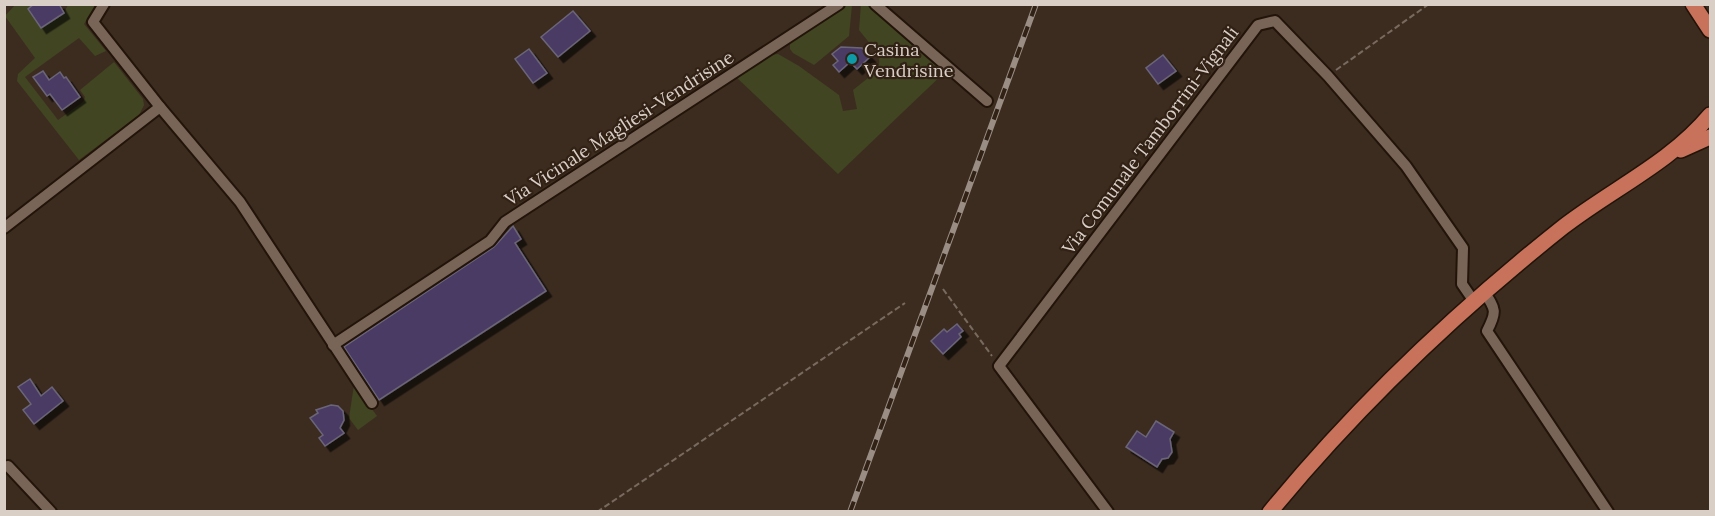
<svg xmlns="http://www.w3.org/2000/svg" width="1715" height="516" viewBox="0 0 1715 516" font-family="Lora,serif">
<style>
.green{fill:#414522}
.building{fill:#4a3b64;stroke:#6b6578;stroke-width:1.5;filter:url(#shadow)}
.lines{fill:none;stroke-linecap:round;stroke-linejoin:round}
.street-casing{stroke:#221409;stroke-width:14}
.primary-casing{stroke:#221409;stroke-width:18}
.path{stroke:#786a5f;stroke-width:2;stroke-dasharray:6 3;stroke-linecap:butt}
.street{stroke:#786558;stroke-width:10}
.primary{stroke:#c8725c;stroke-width:15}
.rail-casing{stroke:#9a8d84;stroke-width:6}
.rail{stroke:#322216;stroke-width:4;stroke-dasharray:11;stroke-linecap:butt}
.culture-dot{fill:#0f9aa8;stroke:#322216;stroke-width:2}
.labels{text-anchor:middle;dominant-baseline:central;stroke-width:4.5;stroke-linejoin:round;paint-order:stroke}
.poi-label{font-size:18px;fill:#dacfc7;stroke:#322216;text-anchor:start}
.street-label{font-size:18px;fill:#dacfc7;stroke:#322216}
</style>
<defs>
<filter id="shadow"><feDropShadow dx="5.5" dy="5.5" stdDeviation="0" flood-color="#0009"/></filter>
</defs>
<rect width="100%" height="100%" fill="#3c2c20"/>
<g class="green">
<path d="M861 4 871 5 947 70 838 174 735 76 770 55 778 54 799 66 839 95 843 111 857 109 853 90C888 63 886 63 859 30Z"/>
<polygon points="15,5 34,5 28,9 41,28 64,13 68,5 96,5 84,24 106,51 95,56 79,38 25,77 58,120 83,102 85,97 80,90 114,62 143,99 144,105 139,115 79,160 17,81 18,74 35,58 5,16"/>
<polygon points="846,5 852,5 849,36 814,65 793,53 790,49 790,42"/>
<polygon points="354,385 377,416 358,430 349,418"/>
</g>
<g class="building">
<polygon points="34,4 59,4 64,13 41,28 28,9"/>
<polygon points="573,11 590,31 558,57 541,37"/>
<polygon points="841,47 862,48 870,57 857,69 850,62 839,72 833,65 838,61 832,54"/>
<polygon points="529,49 547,73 533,83 515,59"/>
<polygon points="1163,55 1176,71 1158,84 1146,68"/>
<polygon points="43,71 49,80 60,72 64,78 66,77 80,97 62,110 50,94 47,96 33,77"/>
<polygon points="513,226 521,239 515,243 546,291 379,400 344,347 494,247"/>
<polygon points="957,324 963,331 959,334 961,337 943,354 931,341 944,329 947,332"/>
<polygon points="30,379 41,396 52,387 63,401 34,424 23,410 31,404 18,387"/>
<polygon points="331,405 338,406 343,411 344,420 340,428 344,433 325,446 319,438 323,435 310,418 318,413 316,410"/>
<polygon points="1156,421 1174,432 1170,439 1172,452 1168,458 1162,459 1157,467 1126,447 1137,431 1146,437"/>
</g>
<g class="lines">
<defs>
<g id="street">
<polyline points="875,4 987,101"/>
<polyline points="160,107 240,202 372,403"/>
<polyline points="4,228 160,107 93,22 104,4"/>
<path d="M1484 292C1496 309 1497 312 1487 331L1608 512"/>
<polyline points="333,345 490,241 505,222 839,4"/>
<polyline points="8,466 51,512"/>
<polyline points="1108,512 999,366 1258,25 1275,21 1328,76 1406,166 1463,248 1462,284 1473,300"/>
</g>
<g id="primary">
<polyline points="1693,4 1710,30"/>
<polyline points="1681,150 1710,137"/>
<path d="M1270 512C1357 406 1456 312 1563 227 1612 189 1670 163 1710 115"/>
</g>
</defs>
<use href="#street" class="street-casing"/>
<use href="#primary" class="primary-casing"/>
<g class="path">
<polyline points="1336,70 1429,4"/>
<polyline points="943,289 992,356"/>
<polyline points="597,512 905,303"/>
</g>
<use href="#street" class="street"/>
<use href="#primary" class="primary"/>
<defs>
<polyline id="rail" points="850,512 1036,4"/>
</defs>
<use href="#rail" class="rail-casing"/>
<use href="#rail" class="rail"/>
</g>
<circle class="culture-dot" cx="852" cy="59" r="6"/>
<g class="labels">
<g class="poi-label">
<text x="864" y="49">Casina<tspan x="864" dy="21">Vendrisine</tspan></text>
</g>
<g class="street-label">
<text transform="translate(619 128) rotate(-33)">Via Vicinale Magliesi-Vendrisine</text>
<text transform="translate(1150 140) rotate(-53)">Via Comunale Tamborrini-Vignali</text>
</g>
</g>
<rect width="1715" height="516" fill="none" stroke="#dacfc7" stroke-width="12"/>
</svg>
